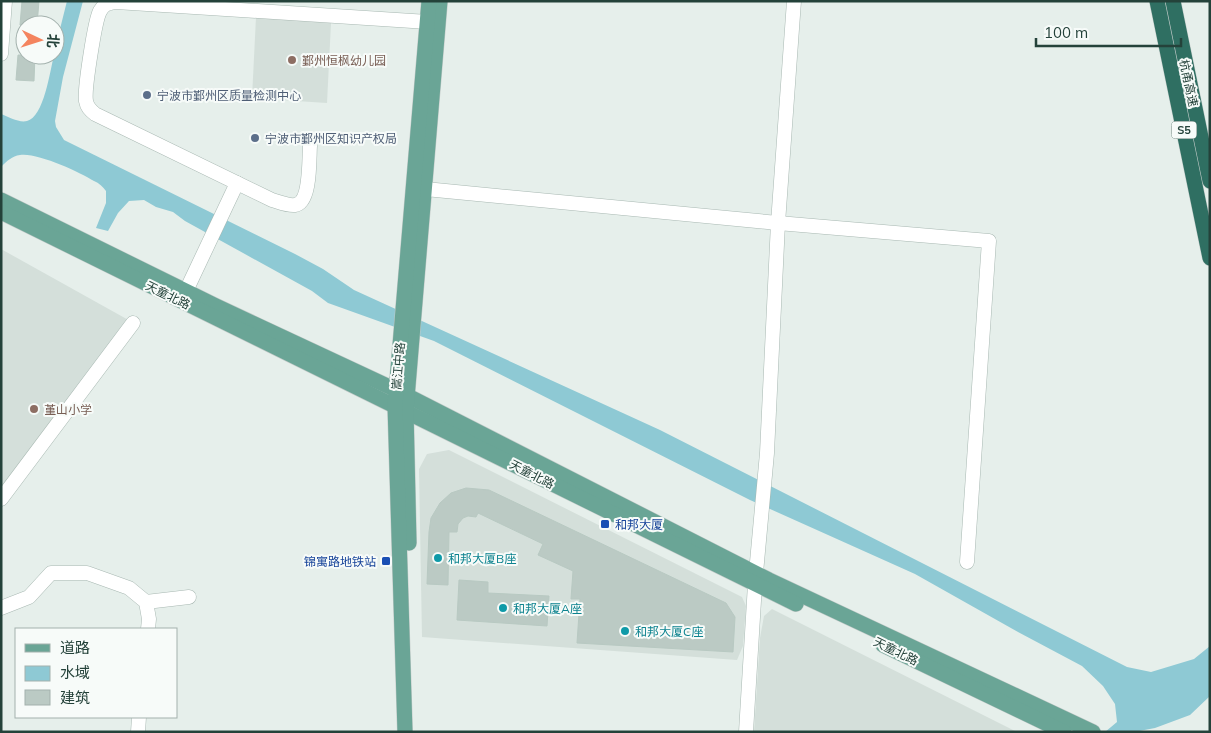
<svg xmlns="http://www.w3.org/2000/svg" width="1211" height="733" viewBox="0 0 1211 733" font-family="Mulish,'Noto Sans SC',sans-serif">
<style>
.built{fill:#d4dfda}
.water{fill:#8ec9d4}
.building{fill:#bbcac4;stroke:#b8c9c2}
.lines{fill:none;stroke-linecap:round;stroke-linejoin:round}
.minor-casing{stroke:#a8b8b2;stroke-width:15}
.major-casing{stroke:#c2cac8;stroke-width:16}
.highway-casing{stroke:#c2cac8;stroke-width:16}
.minor{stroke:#fff;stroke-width:14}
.major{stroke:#6aa596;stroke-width:15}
.highway{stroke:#2f6f62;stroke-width:15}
.education-dot{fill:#8d6e63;stroke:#f7fbf9;stroke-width:2}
.service-dot{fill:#5c6f8a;stroke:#f7fbf9;stroke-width:2}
.transit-dot{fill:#1a4fb4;stroke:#f7fbf9;stroke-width:2}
.culture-dot{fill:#0f9aa8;stroke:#f7fbf9;stroke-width:2}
.labels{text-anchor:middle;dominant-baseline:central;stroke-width:4;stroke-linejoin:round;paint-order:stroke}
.shield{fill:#f7fbf9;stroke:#637a73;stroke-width:1}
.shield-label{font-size:11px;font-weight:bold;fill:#24423a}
.education-label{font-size:12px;fill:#785e54;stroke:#f7fbf9;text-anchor:start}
.street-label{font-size:12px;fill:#24423a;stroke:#f7fbf9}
.service-label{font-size:12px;fill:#4e5e75;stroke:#f7fbf9;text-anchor:start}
.transit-label{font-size:12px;fill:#164399;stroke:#f7fbf9;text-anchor:start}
.culture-label{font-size:12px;fill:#0d838f;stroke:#f7fbf9;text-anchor:start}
</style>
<rect width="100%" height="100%" fill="#e6efeb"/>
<g class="built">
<polygon points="256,17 331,23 327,103 252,98"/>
<polygon points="1,249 132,322 1,497"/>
<polygon points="449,450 742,597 746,606 743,646 737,660 422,637 419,469 427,454"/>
<polygon points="772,609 1017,732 754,732 760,638 764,616"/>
</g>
<path class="water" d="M67 1H83L63 77 55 121 56 127 64 140 295 254 323 269 354 290 660 430 1127 667 1151 672 1194 659 1210 646V696L1190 715 1155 728 1134 732H1105L1117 722 1115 704 1103 686 1082 666 1018 632 915 574 750 500 434 341 328 303 312 291 185 221 173 212 156 207 144 200 129 201 118 213 108 231 96 228 106 203V191C103 187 99 183 94 181 80 172 36 152 20 155 12 156 7 161 1 167V114C9 117 19 123 27 121 44 117 50 71 54 55H55V49Z"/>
<g class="building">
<polygon points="22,1 39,1 37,25 20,25"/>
<polygon points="18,55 35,55 34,81 16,80"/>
<polygon points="466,488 489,490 726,603 735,617 733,652 577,643 580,599 571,599 573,571 538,555 543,544 478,513 476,517 468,516 463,518 458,524 457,532 449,532 448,585 427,584 429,532 431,518 440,503 451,493"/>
<polygon points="459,580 488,582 488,593 549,596 547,626 457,620"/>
</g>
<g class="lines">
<defs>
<g id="minor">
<polyline points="1,54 5,1"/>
<path d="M310 146C309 159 311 203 295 205 288 206 279 202 272 200L95 114C90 110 87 107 86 101 84 90 95 20 100 11 104 4 108 3 116 2L428 22"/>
<polyline points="415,188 778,223 989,241 967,562"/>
<polyline points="186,291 237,183"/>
<polyline points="1,499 133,323"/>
<polyline points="146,602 189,597"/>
<polyline points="1,608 29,597 51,573 87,573 129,588 146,602 149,619 148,629"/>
<polyline points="138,732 139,717"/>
<polyline points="746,732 755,584 767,453 778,223 794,1"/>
</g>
<g id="major">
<polyline points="1,200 216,306 396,390 769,580 1093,732"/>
<polyline points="1,212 796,604"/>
<polyline points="409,543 406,410 440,1"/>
<polyline points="883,645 1064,732"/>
<polyline points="405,732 395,405 429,1"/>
</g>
<g id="highway">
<polyline points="1157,1 1210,258"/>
<polyline points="1173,1 1210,181"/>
</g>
</defs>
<use href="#minor" class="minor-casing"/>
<use href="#major" class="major-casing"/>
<use href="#highway" class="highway-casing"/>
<use href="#minor" class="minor"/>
<use href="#major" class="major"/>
<use href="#highway" class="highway"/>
</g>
<g class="education-dot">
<circle cx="292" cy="60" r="5"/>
<circle cx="34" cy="409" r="5"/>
</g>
<g class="service-dot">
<circle cx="147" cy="95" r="5"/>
<circle cx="255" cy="138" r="5"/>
</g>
<g class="transit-dot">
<rect x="600" y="519" width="10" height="10" rx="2.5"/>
<rect x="381" y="556" width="10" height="10" rx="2.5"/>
</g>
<g class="culture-dot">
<circle cx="438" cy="558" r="5"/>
<circle cx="503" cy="608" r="5"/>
<circle cx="625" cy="631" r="5"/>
</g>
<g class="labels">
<rect class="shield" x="1171.5" y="121.5" width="25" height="17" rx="4"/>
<g class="shield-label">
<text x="1184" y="130">S5</text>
</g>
<g class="education-label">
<text x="302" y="60">鄞州恒枫幼儿园</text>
<text x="44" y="409">堇山小学</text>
</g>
<g class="street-label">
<text transform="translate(1189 83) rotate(78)">杭甬高速</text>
<text transform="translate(168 295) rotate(26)">天童北路</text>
<text transform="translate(398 366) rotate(-85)">嵩江中路</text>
<text transform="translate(532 474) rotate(27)">天童北路</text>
<text transform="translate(896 651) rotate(26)">天童北路</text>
</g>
<g class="service-label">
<text x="157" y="95">宁波市鄞州区质量检测中心</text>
<text x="265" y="138">宁波市鄞州区知识产权局</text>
</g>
<g class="transit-label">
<text x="615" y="524">和邦大厦</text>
<text x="376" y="561" text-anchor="end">锦寓路地铁站</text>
</g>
<g class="culture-label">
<text x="448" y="558">和邦大厦B座</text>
<text x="513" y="608">和邦大厦A座</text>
<text x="635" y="631">和邦大厦C座</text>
</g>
</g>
<rect width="1211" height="733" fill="none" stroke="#24423a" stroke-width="5"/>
<rect x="15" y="628" width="162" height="90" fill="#f7fbf9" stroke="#a3b1ad"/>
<rect x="25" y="644" width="25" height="8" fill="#6aa596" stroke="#a3b1ad"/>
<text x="60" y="653" font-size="15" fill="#24423a">道路</text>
<rect x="25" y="666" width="25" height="15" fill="#8ec9d4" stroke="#a3b1ad"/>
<text x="60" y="678" font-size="15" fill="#24423a">水域</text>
<rect x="25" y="690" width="25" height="15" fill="#bbcac4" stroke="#a3b1ad"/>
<text x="60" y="703" font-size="15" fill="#24423a">建筑</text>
<g transform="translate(40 40) rotate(94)"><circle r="24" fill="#f7fbf9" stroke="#a3b1ad"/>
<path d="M0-4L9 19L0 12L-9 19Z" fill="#f4845f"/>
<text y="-8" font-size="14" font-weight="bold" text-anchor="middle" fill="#24423a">北</text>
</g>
<path d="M1036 38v8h145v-8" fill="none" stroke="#24423a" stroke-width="2.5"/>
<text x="1044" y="38" font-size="15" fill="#24423a" stroke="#f7fbf9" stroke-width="4" paint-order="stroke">100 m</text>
</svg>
